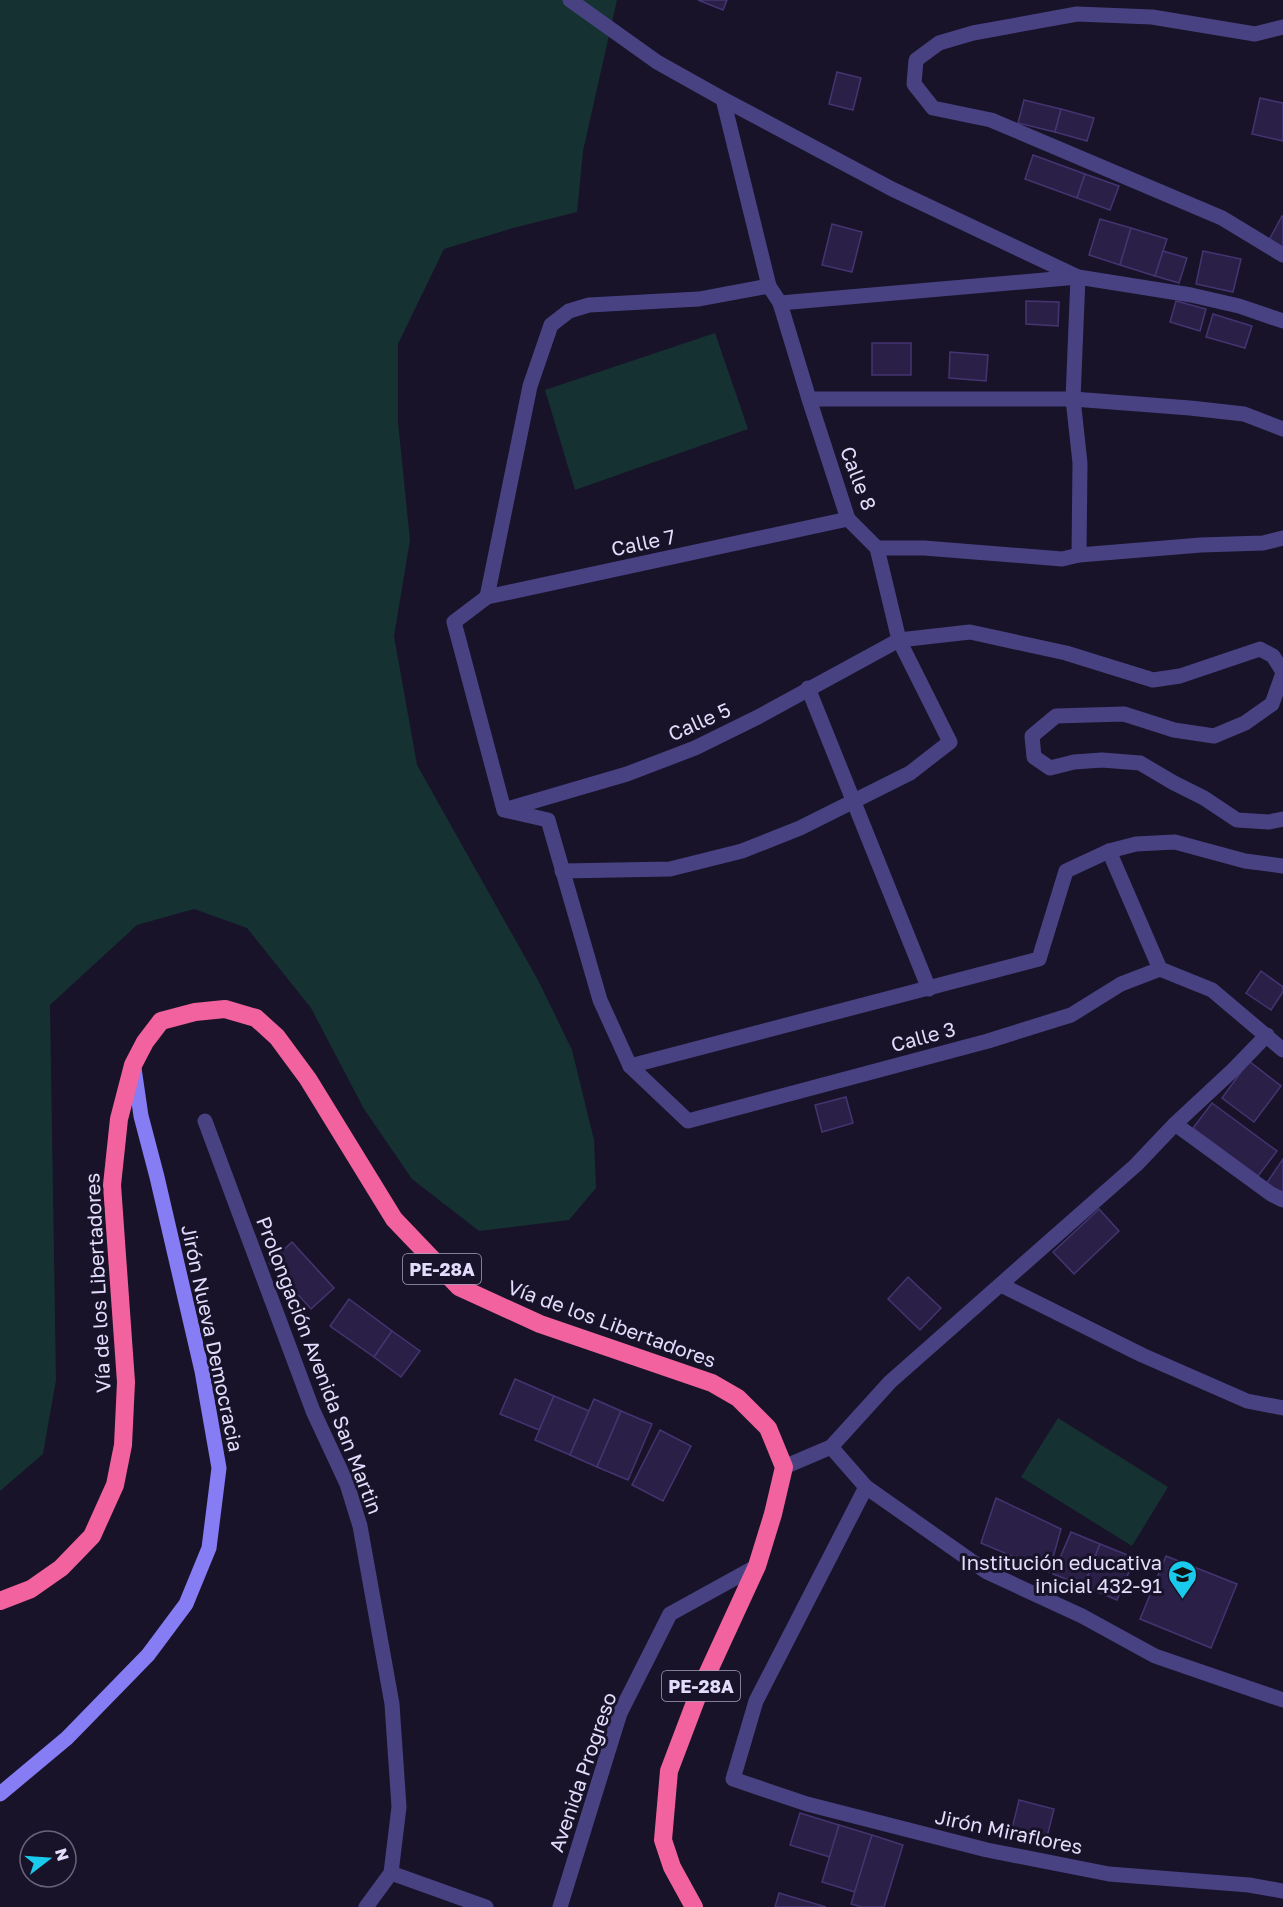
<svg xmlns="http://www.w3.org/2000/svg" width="1283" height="1907" viewBox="0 0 1283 1907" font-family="'Golos Text',sans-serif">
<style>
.green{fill:#163132}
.building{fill:#2a2047;stroke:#443471;stroke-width:1.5}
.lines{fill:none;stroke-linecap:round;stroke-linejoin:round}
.street{stroke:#484283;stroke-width:15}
.secondary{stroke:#867cf4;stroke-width:15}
.highway{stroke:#f2629e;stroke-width:18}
.labels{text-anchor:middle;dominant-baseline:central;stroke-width:6;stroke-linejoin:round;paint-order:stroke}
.shield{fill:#181328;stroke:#a5a0bc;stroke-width:1.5}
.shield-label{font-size:18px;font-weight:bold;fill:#e2ddfc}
.street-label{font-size:20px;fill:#e2ddfc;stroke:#181328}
.poi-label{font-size:20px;fill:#e2ddfc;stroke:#181328;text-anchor:end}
</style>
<rect width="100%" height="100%" fill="#181328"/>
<g class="green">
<polygon points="0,0 617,0 583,151 577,212 513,228 444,249 398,344 398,422 410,540 394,636 417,765 539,982 572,1050 594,1140 596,1188 569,1220 479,1231 412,1179 364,1109 311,1008 247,928 194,909 137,925 50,1005 56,1380 43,1454 0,1491"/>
<polygon points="715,333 748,429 575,490 545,390"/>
<polygon points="1058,1418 1168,1487 1132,1546 1021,1477"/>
</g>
<g class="building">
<polygon points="698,0 727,0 723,10"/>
<polygon points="837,72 861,78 853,110 829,104"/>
<polygon points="1260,98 1283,103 1283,141 1252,134"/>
<polygon points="1024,100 1061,109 1055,132 1018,123"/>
<polygon points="1061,109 1094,118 1087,141 1055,132"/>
<polygon points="1033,155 1085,174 1077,198 1025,179"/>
<polygon points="1085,174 1119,186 1110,210 1077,198"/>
<polygon points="1282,216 1283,217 1283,250 1268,242"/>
<polygon points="1100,219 1131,228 1120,265 1089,255"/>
<polygon points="832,224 862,232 852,272 822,265"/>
<polygon points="1131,228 1167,239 1155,276 1120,265"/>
<polygon points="1163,251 1187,258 1179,283 1155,276"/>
<polygon points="1203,251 1241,259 1233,292 1196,284"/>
<polygon points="1026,301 1059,302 1058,326 1026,324"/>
<polygon points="1176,301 1206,309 1200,331 1170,322"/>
<polygon points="1213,314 1252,326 1245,348 1206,337"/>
<rect x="872" y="343" width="39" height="32"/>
<polygon points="950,352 988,355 986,381 949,378"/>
<polygon points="1261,971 1283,987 1283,992 1271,1010 1246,993"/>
<polygon points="1249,1061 1281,1086 1254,1122 1222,1098"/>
<polygon points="846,1097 853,1123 822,1132 815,1105"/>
<polygon points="1212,1103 1277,1151 1258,1176 1193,1128"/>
<polygon points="1283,1159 1283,1196 1266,1184"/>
<polygon points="1099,1209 1119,1231 1074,1274 1053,1252"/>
<polygon points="292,1242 334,1288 311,1309 269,1263"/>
<polygon points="908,1277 941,1308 920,1330 888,1299"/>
<polygon points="349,1299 392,1331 374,1357 330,1326"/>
<polygon points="392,1331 420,1351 401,1377 374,1357"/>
<polygon points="515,1379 554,1396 539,1430 500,1414"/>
<polygon points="554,1396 589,1411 570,1455 535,1440"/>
<polygon points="594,1399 621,1411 597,1467 570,1455"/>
<polygon points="621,1411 652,1424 628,1480 597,1467"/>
<polygon points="660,1430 691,1446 663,1501 632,1485"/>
<polygon points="996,1498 1061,1529 1049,1572 981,1543"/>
<polygon points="1071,1532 1100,1544 1084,1586 1053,1574"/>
<polygon points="1100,1544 1135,1558 1117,1600 1084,1586"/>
<polygon points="1166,1556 1237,1584 1211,1648 1140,1619"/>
<polygon points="1019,1800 1054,1809 1046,1841 1011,1833"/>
<polygon points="800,1813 839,1825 830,1857 790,1845"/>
<polygon points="839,1825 872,1835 855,1892 822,1882"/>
<polygon points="872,1835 903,1845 884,1907 862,1907 851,1904"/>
<polygon points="779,1893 826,1907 775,1907"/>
</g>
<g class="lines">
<g class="street">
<polyline points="570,0 657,62 723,99 892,189 1078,277 1073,399 1080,463 1079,555"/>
<polyline points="1283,27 1255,34 1152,17 1077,14 973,33 939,43 916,60 914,84 933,108 991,120 1222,218 1283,255"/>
<polyline points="723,99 769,286"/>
<polyline points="780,303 1078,277 1191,295 1239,306 1283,321"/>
<polyline points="809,399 1073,399 1190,408 1244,414 1283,429"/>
<polyline points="848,519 487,597 454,622 504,810 548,820 600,1000 630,1066 688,1121 988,1041 1071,1015 1121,984 1160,969"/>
<polyline points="877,548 924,548 1062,559 1079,555 1201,545 1263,543 1283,538"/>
<polyline points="487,597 530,386 551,325 569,311 589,305 699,299 769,286 780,303 809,399 848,519 877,548 899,640 950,742 910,773 800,828 742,851 670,869 562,871"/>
<polyline points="1283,673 1272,704 1245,723 1214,736 1174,730 1124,714 1056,716 1032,736 1034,757 1050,768 1074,762 1102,760 1140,763 1174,783 1204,798 1237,820 1269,822 1283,819"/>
<polyline points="808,688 929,989"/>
<polyline points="507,809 627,774 695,748 758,717 899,640 970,632 1066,653 1153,680 1180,676 1260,649 1273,656 1283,672"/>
<polyline points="1109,851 1160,969 1212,990 1283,1050"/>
<polyline points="630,1066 1039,959 1066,871 1109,851 1136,844 1175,842 1245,861 1283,866"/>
<polyline points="205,1121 313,1411 347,1484 360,1526 392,1704 399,1807 391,1873 366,1907"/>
<polyline points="1175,1124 1271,1194 1283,1200"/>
<polyline points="1001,1285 1142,1355 1247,1401 1283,1408"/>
<polyline points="831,1447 866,1487 987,1572 1082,1616 1155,1656 1283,1700"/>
<polyline points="784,1467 831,1447 890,1382 1136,1165 1175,1124 1233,1070 1267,1035"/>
<polyline points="866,1487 756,1701 733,1779 807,1804 987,1850 1109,1874 1249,1885 1283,1891"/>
<polyline points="391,1873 486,1907"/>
<polyline points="560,1907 620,1713 670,1614 757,1566"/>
</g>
<polyline class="secondary" points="0,1794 67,1738 148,1655 186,1604 209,1548 219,1468 202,1371 157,1177 141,1116 134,1068"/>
<polyline class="highway" points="0,1601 31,1589 61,1568 92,1536 115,1485 123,1445 126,1382 112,1185 119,1119 133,1065 145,1042 161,1021 195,1012 225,1009 256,1018 277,1037 308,1079 394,1219 459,1287 540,1324 712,1383 738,1398 768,1428 784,1467 773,1514 757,1566 699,1692 669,1771 663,1840 672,1867 694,1907"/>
</g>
<defs>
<symbol id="school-pin" viewBox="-11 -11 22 30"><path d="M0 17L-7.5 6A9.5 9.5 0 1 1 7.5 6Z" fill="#19caec" stroke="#181328"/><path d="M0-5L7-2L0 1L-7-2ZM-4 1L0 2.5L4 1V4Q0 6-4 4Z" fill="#111"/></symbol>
</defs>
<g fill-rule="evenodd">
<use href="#school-pin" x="1166" y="1558" width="33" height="45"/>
</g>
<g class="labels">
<g class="shield">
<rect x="403" y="1254" width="78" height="30" rx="4.5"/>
<rect x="662" y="1671" width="78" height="30" rx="4.5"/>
</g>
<g class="shield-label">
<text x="442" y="1269">PE-28A</text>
<text x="701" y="1686">PE-28A</text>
</g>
<g class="street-label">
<text transform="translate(859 478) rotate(69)">Calle 8</text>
<text transform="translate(643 542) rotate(-12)">Calle 7</text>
<text transform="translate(699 721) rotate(-24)">Calle 5</text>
<text transform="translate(923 1036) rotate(-15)">Calle 3</text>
<text transform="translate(97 1283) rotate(-93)">Vía de los Libertadores</text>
<text transform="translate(612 1323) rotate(20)">Vía de los Libertadores</text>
<text transform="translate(213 1338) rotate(78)">Jirón Nueva Democracia</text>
<text transform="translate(320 1365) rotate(69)">Prolongación Avenida San Martin</text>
<text transform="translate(582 1772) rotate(-71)">Avenida Progreso</text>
<text transform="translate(1009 1831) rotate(12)">Jirón Miraflores</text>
</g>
<g class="poi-label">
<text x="1162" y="1562">Institución educativa<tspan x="1162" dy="23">inicial 432-91</tspan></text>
</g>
</g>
<g transform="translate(48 1859) rotate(73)"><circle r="28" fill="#181328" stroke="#69647d" stroke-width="1.5"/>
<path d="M0-4.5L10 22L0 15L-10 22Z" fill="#19caec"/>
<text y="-9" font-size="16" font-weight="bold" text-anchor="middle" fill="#e2ddfc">N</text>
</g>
</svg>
